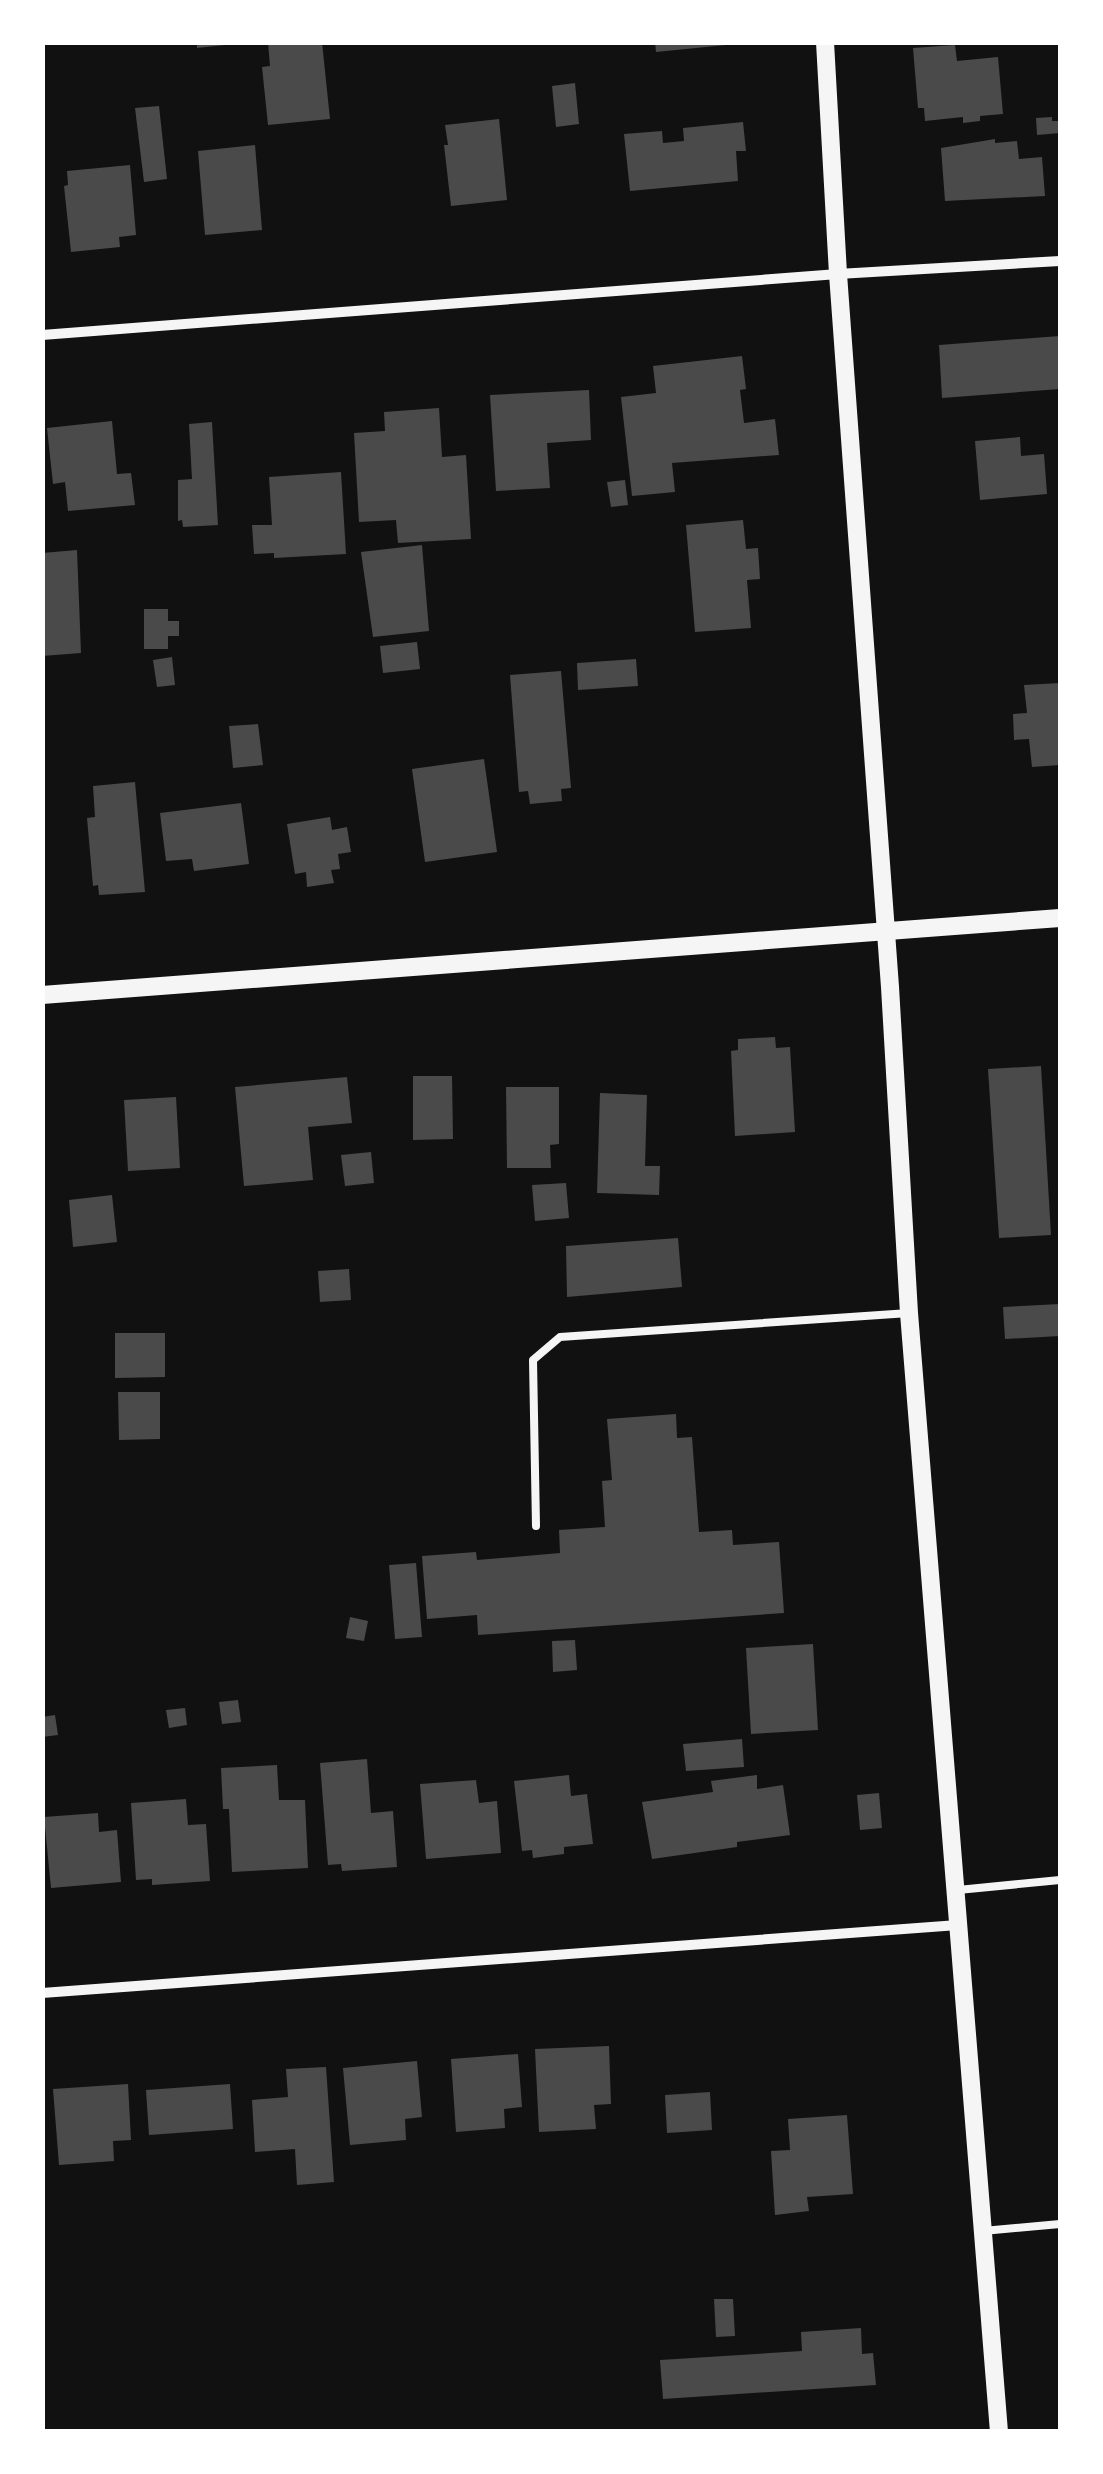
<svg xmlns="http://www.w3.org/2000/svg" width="1103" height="2474" viewBox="0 0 1103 2474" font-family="Spectral,serif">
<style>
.building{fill:#4a4a4a}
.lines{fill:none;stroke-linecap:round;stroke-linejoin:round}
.service{stroke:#f5f5f5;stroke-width:8}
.minor{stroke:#f5f5f5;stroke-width:10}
.tertiary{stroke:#f5f5f5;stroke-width:18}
</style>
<rect width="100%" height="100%" fill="#111"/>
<g class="building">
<polygon points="197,42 224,42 225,45 197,48"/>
<polygon points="268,42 322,42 330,119 268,125 262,67 270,66"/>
<polygon points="655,42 726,42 726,45 656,52"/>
<polygon points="955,45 957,61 998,57 1003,114 980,116 980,121 963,123 963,117 925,121 924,108 918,108 913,48"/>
<polygon points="575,83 579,124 556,127 552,86"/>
<polygon points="159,106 167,179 144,182 135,108"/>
<polygon points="1052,117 1052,121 1060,121 1060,133 1037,135 1036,118"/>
<polygon points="499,119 507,200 451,206 444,145 448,145 445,125"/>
<polygon points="743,122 746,151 736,151 738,181 630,191 624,134 662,131 663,143 684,141 683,128"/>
<polygon points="995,139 995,143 1017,141 1019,159 1042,157 1045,196 945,201 941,148"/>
<polygon points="255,145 262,230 205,235 198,151"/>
<polygon points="130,165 136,235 119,237 120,247 71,252 64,186 68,185 67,171"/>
<polygon points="1060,336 1060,389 942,398 939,345"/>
<polygon points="742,356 746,389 740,390 744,423 775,419 779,455 672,463 675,492 632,496 621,397 656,393 653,366"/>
<polygon points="589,390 591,440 547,443 550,488 496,491 490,395"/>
<polygon points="439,408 442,457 466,455 471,539 398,543 396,520 359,522 354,433 385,431 384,412"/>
<polygon points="112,421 117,474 131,473 135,505 68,511 65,482 53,484 47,428"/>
<polygon points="212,422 218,525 183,527 182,520 178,521 178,480 192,479 189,424"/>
<polygon points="1020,437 1021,456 1044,454 1047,494 980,500 975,441"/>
<polygon points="341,472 346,554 274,558 274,553 254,554 252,525 272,525 269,477"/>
<polygon points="625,480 628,505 611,507 607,482"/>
<polygon points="743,520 746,549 758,548 760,579 747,580 751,628 695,632 686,525"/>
<polygon points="422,545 429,631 373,637 361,552"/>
<polygon points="77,550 81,653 42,656 42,553"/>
<polygon points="144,609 168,609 168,621 179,621 179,636 168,636 168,649 144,649"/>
<polygon points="417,642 420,669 383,673 380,646"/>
<polygon points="172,657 175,685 157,687 153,660"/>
<polygon points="636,659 638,686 578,690 577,663"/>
<polygon points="561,671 571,788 561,789 562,801 530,804 528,791 519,792 510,675"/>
<polygon points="1060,683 1060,765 1032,767 1029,739 1014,740 1013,714 1027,713 1024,685"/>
<polygon points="258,724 263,765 233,768 229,726"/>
<polygon points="484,759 497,852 425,862 412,769"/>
<polygon points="135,782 145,892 99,895 98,885 93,886 87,818 95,817 93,786"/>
<polygon points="241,803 249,864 194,871 192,859 166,861 160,813"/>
<polygon points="330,817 332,830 347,827 351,852 338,854 340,869 331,870 334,883 307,887 306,872 295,874 287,824"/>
<polygon points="775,1037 776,1048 790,1047 795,1132 735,1136 731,1051 738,1050 738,1039"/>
<polygon points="1041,1066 1051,1235 999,1238 988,1069"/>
<polygon points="413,1076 452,1076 453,1139 413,1140"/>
<polygon points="347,1077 352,1123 308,1127 313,1180 244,1186 235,1087"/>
<polygon points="506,1087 559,1087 559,1144 550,1145 551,1168 507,1168"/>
<polygon points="600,1093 647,1095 645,1166 660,1166 659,1195 597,1193"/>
<polygon points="176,1097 180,1168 128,1171 124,1100"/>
<polygon points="371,1152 374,1183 345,1186 341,1155"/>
<polygon points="566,1183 569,1218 535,1221 532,1185"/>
<polygon points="112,1195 117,1242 73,1247 69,1200"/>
<polygon points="678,1238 682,1287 567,1297 566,1246"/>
<polygon points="349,1269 351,1300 320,1302 318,1271"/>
<polygon points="1060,1304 1060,1336 1005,1339 1003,1307"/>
<polygon points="115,1333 165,1333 165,1377 115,1378"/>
<polygon points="118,1392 160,1392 160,1439 119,1440"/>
<polygon points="676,1414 677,1438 692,1437 699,1532 732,1530 733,1545 779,1542 784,1613 478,1635 477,1615 427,1619 422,1556 476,1552 477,1560 560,1553 559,1530 605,1527 602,1481 612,1480 607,1419"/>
<polygon points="416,1563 422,1637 395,1639 389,1565"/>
<polygon points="350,1617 368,1621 364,1641 346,1638"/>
<polygon points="575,1640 577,1670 553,1672 552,1641"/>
<polygon points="813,1644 818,1730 751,1734 746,1648"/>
<polygon points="238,1700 241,1722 222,1724 219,1702"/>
<polygon points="185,1708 187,1725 169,1728 166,1710"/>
<polygon points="55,1715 58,1735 42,1737 42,1717"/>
<polygon points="742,1739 744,1767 686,1771 683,1744"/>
<polygon points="367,1759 371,1813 393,1811 397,1867 342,1871 341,1864 328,1865 320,1763"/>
<polygon points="277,1765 279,1800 305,1800 308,1868 232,1872 229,1809 223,1809 221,1768"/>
<polygon points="569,1775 571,1796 587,1794 593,1844 564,1847 564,1854 533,1858 532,1850 522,1851 514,1781"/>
<polygon points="757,1775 757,1789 783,1785 790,1835 737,1842 737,1847 652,1859 642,1802 713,1792 711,1781"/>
<polygon points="476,1780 479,1803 497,1801 501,1853 426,1859 420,1784"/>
<polygon points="879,1793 882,1828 860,1830 857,1795"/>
<polygon points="186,1799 188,1825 206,1824 210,1881 152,1885 152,1879 136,1880 131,1803"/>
<polygon points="98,1813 99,1832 117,1830 121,1882 51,1888 44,1817"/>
<polygon points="609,2046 611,2104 594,2105 596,2129 539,2132 535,2049"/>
<polygon points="518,2054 522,2107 504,2109 505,2128 456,2132 451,2059"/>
<polygon points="417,2061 422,2117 405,2119 406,2140 350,2145 343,2068"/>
<polygon points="326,2067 334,2182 297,2185 295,2149 255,2152 252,2100 288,2097 286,2069"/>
<polygon points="128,2084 131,2140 113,2141 114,2161 59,2165 53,2089"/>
<polygon points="230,2084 233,2129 149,2135 146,2090"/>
<polygon points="710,2092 712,2130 667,2133 665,2095"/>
<polygon points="847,2115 853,2194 807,2197 809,2211 775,2215 771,2151 790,2150 788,2119"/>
<polygon points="714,2299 733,2299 735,2336 716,2337"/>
<polygon points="861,2328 862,2354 873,2353 876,2385 663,2399 660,2360 802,2351 801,2332"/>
</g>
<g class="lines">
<g class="service">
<polyline points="536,1526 533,1360 560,1337 909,1313"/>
<polyline points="958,1890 1060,1880"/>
<polyline points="983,2231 1060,2224"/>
</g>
<g class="minor">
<polyline points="42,335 838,274 1060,261"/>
<polyline points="42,1993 958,1925"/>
</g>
<g class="tertiary">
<polyline points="825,42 838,274 890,987 909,1313 999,2432"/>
<polyline points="42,995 1060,918"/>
</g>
</g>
<rect width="1103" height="2474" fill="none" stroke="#ffffff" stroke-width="90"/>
</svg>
